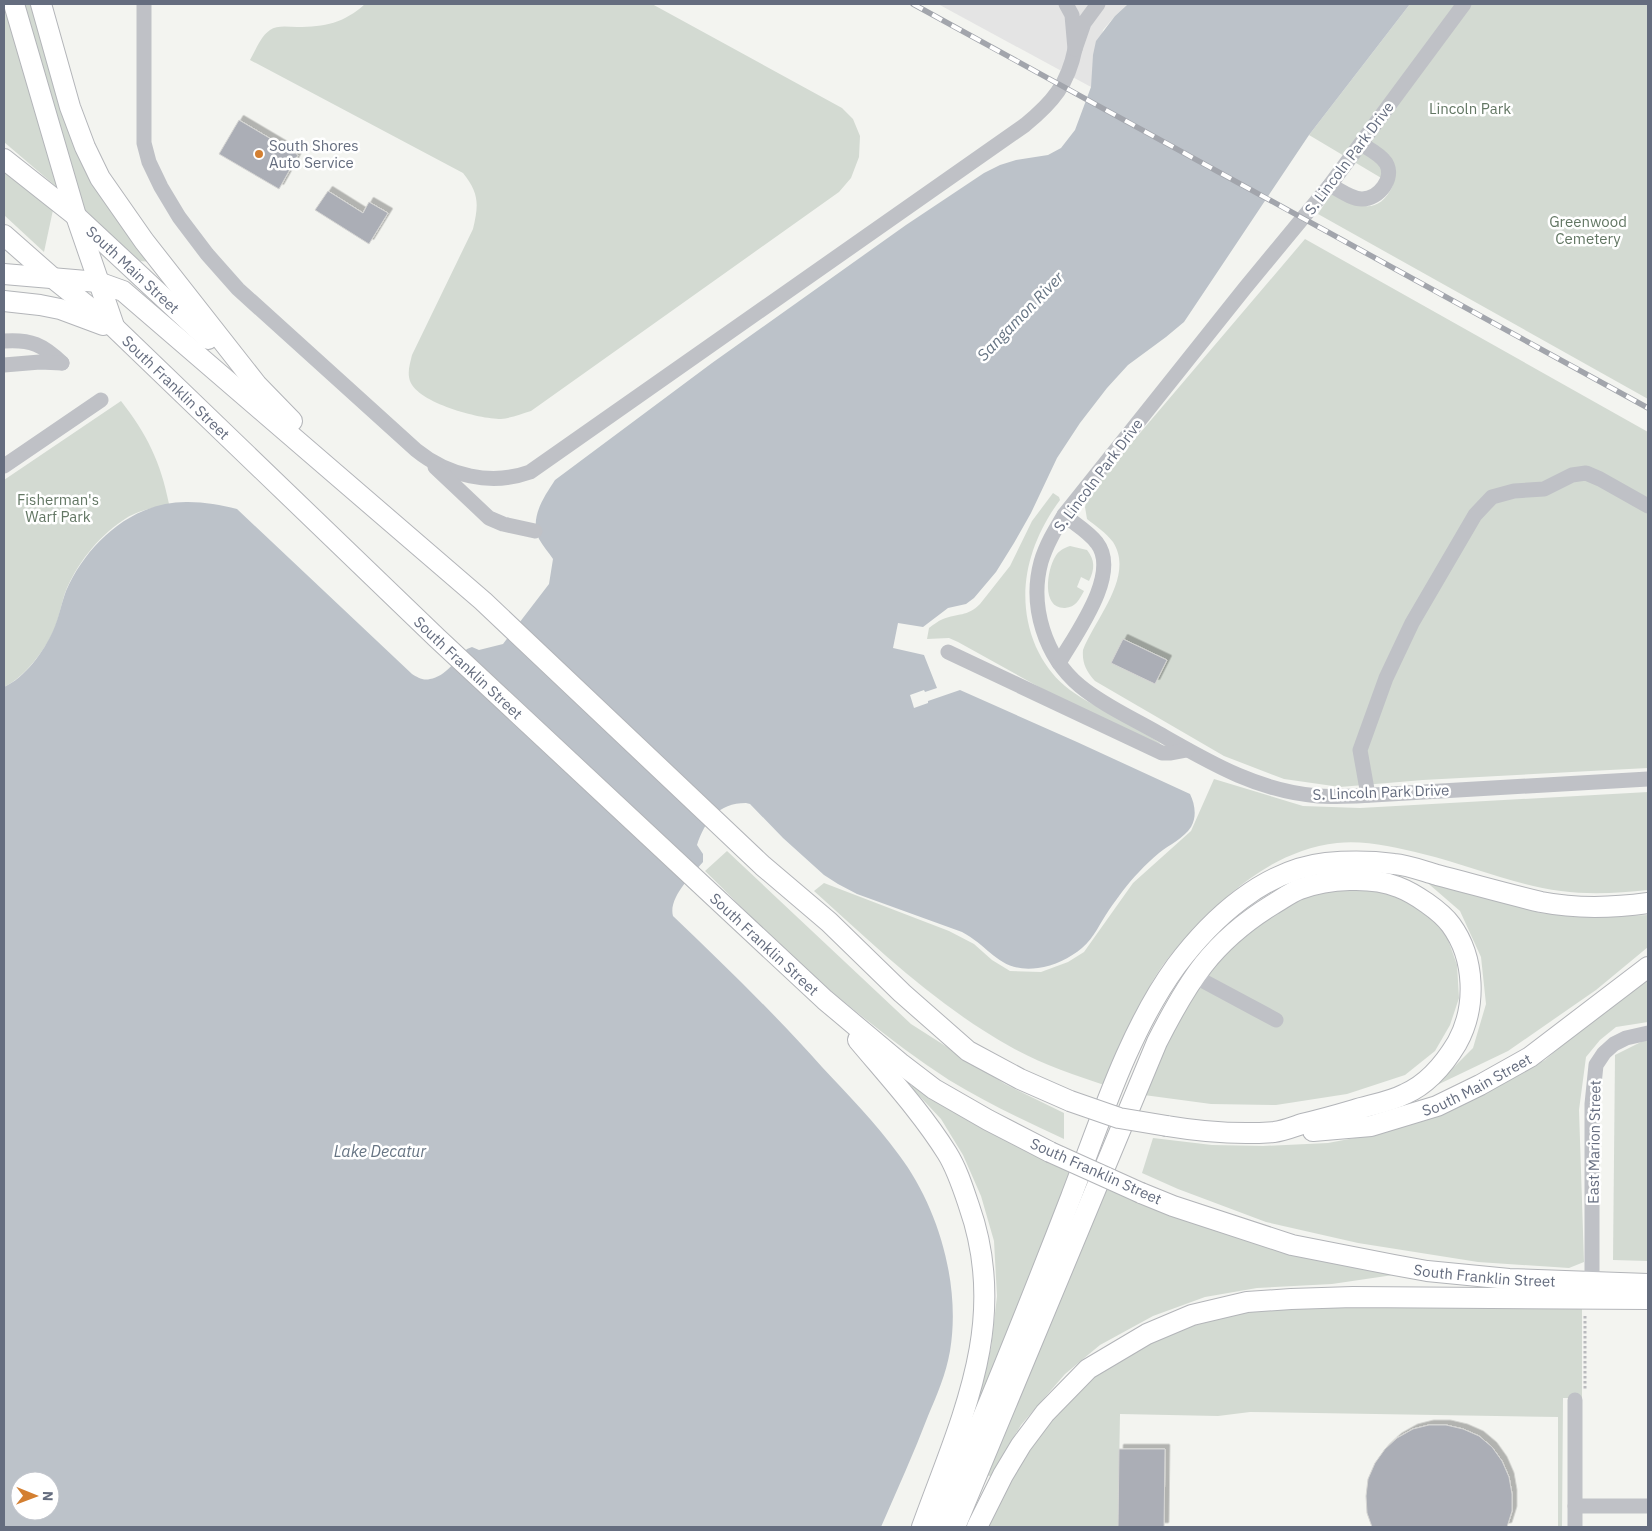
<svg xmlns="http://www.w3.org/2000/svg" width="1652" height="1531" viewBox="0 0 1652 1531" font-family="'IBM Plex Sans',sans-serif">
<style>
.built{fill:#e4e4e4}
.green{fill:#d3dad2}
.water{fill:#bcc2c9;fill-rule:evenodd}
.building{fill:#abaeb6;stroke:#d5d5d3;filter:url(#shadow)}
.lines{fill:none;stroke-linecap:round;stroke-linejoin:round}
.major-casing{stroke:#b3b5b9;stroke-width:22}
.path{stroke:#b9babd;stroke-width:3;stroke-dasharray:2.5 2.5;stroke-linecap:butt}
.minor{stroke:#bfc1c6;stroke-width:15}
.major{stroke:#fff;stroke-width:20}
.rail-casing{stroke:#a2a5ac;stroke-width:5.5}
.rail{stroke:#fff;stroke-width:4;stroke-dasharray:11;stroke-linecap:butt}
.major-bridge-casing{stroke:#b3b5b9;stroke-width:22;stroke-linecap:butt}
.major-bridge{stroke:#fff;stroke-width:20}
.poi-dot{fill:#d37f31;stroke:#fff;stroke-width:2}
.labels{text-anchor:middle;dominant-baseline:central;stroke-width:5;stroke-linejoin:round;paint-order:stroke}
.park-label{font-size:15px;fill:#637764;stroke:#fff}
.poi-label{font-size:15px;fill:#656d7f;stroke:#fff;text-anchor:start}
.street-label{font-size:15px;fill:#656d7f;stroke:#fff}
.water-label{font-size:16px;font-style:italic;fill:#667483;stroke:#fff}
</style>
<defs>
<filter id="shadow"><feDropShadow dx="4.5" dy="-4.5" stdDeviation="0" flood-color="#0004"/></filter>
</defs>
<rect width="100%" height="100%" fill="#f3f4f0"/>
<polygon class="built" points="938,4 1128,4 1115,16 1103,30 1091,87"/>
<g class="green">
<polygon points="4,4 6,4 59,189 4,142"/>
<polygon points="24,4 35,4 63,99 151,262 140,261 85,211"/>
<path d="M365 4H652L842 108 853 119 860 136 859 157 851 178 839 192 531 411C521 414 511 418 501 419 479 419 418 403 410 381 407 372 410 364 412 355L473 229C479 204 479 193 463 173L250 60C256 50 260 37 270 30 277 25 288 27 297 27 325 27 344 23 365 4Z"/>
<path d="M1410 4H1648V399L1318 214 1332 192C1356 206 1378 218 1393 185L1309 135Z"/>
<polygon points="4,168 53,210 44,252 4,215"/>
<path d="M1305 239 1648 432V768L1423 780 1340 787 1284 779 1224 756 1095 681C1086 671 1082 663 1083 650 1095 619 1135 576 1113 542 1106 533 1096 526 1087 519L1085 507 1089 493Z"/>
<path d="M121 401C147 434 161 463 169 504 153 508 135 511 122 521 97 538 76 565 65 593 61 605 59 618 54 630 45 650 24 678 4 687V480Z"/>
<path d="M1053 493 1059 497 1060 500C1028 543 1014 596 1036 647 1043 662 1052 675 1065 686 1078 697 1093 704 1107 712 1125 722 1143 732 1160 743V744L1084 712 958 642 949 638 927 639 929 628C933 625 938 621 943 619 958 613 967 617 980 604L1010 566 1032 521Z"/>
<path d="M1070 546 1087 550C1095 560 1095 569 1089 581L1081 577 1077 587 1084 591C1079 600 1076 607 1065 608 1041 609 1047 570 1055 557 1058 551 1064 548 1070 546Z"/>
<path d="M1214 779 1303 806 1360 808 1648 792V890C1620 893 1590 895 1561 891 1514 885 1469 865 1423 854 1395 847 1365 840 1337 843 1277 850 1231 889 1192 931 1176 948 1159 967 1149 988 1133 1020 1121 1053 1107 1086 1074 1075 1041 1064 1011 1047 937 1006 876 947 814 891L824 883 949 931 974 944 992 960 1010 971 1041 972 1068 962 1084 952 1133 883 1191 831Z"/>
<path d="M727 851 911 1024 1005 1084 1064 1113V1139C1025 1121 985 1102 949 1080 903 1050 859 1015 817 979 778 945 742 907 705 871Z"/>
<polygon points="1423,879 1540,913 1594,917 1648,915 1648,947 1596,990 1508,1051 1435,1086 1473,1048 1486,1004 1481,957 1460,911"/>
<polygon points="1368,885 1411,900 1445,931 1457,965 1459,998 1450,1025 1435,1051 1405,1075 1347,1094 1276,1105 1211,1104 1144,1095 1184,1007 1219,959 1263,917 1315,890"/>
<polygon points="1648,976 1648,1022 1616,1027 1600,1040 1586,1057 1579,1110 1584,1262 1569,1268 1478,1262 1358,1243 1266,1222 1178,1189 1142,1173 1153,1138 1212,1145 1263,1146 1328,1143 1381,1133 1492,1088 1545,1060 1607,1007"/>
<polygon points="1643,1041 1648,1041 1648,1261 1613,1260 1615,1055"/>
<polygon points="915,1082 1000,1135 1071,1173 980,1400 976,1399 991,1348 997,1296 994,1241 981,1196 963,1155 941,1119 911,1087"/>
<polygon points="1104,1188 1236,1235 1400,1274 1332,1284 1257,1288 1205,1297 1153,1316 1100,1345 1065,1374 1021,1425 991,1476 983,1475"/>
<polygon points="1290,1305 1582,1308 1582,1398 1563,1398 1562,1527 1558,1527 1558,1417 1250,1412 1218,1416 1120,1414 1118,1527 986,1527 1020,1463 1041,1430 1096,1375 1139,1346 1200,1320"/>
</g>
<path class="water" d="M1128 4H1410L1309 135 1184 322 1166 337 1128 365 1107 388 1080 423 1057 458 1031 513 1014 543 996 572 974 598 966 604 948 608 923 627 898 623 893 648 924 655 937 688 925 692 924 690 910 695 914 708 928 703V701L960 690 1077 742 1190 794C1195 804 1197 817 1191 827 1184 838 1169 845 1159 853 1152 859 1145 865 1139 872 1128 883 1118 897 1109 910 1100 923 1094 938 1082 948 1070 958 1054 966 1038 968 999 973 992 948 962 932L857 894 838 884 824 875 783 838 750 804 746 803C718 803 705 821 697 845L703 854V862C692 875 668 898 673 916 724 965 775 1014 822 1067 848 1095 876 1123 899 1155 939 1208 961 1286 950 1351 946 1374 937 1395 928 1416 914 1453 897 1490 881 1527H4V687C25 678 44 651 53 631 59 618 61 604 66 591 87 543 133 501 188 502 205 502 221 505 237 509L412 674C417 677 423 681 430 679 445 677 457 659 467 649L472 647 479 650 503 644 549 584 553 559C549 553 543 546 539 539 529 518 544 497 555 480L712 363 906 225 984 173 1000 165 1016 160 1048 155 1061 148 1075 130 1091 87 1093 55 1096 41 1115 16ZM20 1481H50V1511H20Z"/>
<g class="building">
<polygon points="239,120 298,155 279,189 219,154"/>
<polygon points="328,191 363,213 369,202 388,213 369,244 315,210"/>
<polygon points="1123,639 1167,660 1155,684 1111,663"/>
<polygon points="1429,1425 1446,1425 1463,1429 1479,1436 1492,1447 1502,1461 1509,1477 1512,1494 1512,1511 1507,1527 1372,1527 1367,1513 1366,1496 1368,1479 1375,1463 1385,1449 1397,1438 1413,1429"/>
<polygon points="1119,1449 1165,1449 1164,1527 1118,1527"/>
</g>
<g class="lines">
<defs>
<g id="major">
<polyline points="14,4 76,216 114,326"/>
<polyline points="41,4 70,107 85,147 100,178 144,241 257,385 292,421"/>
<path id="s1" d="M4 159 76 216 208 339"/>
<path id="s2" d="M4 235 54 279 115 328 437 638 825 1000 900 1063 934 1089 988 1120 1050 1152"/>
<polyline points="4,274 98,282 123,291 483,601 763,866 829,922 902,993 968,1051 1020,1079 1070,1101"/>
<polyline points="4,301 40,305 60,309 103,325"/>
<path d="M858 1040C889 1077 922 1113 947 1153 957 1169 963 1188 969 1206 1010 1322 961 1419 922 1527"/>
<path id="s3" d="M1313 1131 1371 1126 1437 1106 1480 1085 1530 1057 1648 967"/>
<path id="s4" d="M1141 1193 1173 1206 1292 1245 1394 1265 1427 1271 1509 1279 1648 1284"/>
<path d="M936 1527C984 1418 1028 1308 1071 1197 1100 1122 1128 1032 1176 966 1212 918 1264 870 1326 863 1348 861 1371 861 1394 864 1408 865 1423 871 1437 875 1472 884 1507 894 1541 902 1577 909 1612 908 1648 903"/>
<path d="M955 1527 1157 1042C1188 981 1212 942 1272 905 1281 900 1291 892 1300 889 1328 879 1371 876 1398 887 1414 893 1441 911 1451 925 1475 958 1477 1007 1457 1043 1445 1063 1428 1084 1405 1094 1390 1102 1370 1105 1354 1110 1337 1115 1319 1120 1302 1124 1293 1127 1283 1131 1274 1132 1238 1135 1203 1132 1167 1126"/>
<polyline points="977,1527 1003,1475 1021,1445 1045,1413 1088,1369 1147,1334 1192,1315 1247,1302 1291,1299 1353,1297 1648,1299"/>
</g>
</defs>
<use href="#major" class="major-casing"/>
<polyline class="path" points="1585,1316 1585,1390"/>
<g class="minor">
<path d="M144 4V143L149 162 161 187 179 217 207 254 238 289 416 450C448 476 491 486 530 472L1025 125C1053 102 1068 84 1075 49"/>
<polyline points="1066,4 1072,15 1075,49 1084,23 1098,4"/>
<path d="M1464 4 1330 185 1245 288 1064 515C1055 530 1046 545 1041 562 1029 606 1045 657 1080 686 1103 705 1132 718 1158 733 1209 762 1257 791 1318 796 1330 797 1343 796 1356 796L1648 779"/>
<path d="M1330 185C1340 190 1351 199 1362 199 1379 199 1395 178 1386 163 1380 154 1369 149 1361 144"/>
<path d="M4 341C31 339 43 345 62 363"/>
<polyline points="4,365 40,362 62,363"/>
<polyline points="4,466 101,400"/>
<polyline points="435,467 489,518 503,524 535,531"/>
<polyline points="948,652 1162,753 1171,753 1187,750"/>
<path d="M1059 663C1075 635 1121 574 1097 543 1089 532 1075 524 1064 515"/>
<polyline points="1368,795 1360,750 1386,678 1412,623 1475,515 1492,497 1514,491 1544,489 1572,475 1586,473 1600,479 1648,506"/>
<polyline points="1194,976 1276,1020"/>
<polyline points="1592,1283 1592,1104 1596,1065 1604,1053 1614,1044 1626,1038 1648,1033"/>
<polyline points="1575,1506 1648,1506"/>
<polyline points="1575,1527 1575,1400"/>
</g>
<use href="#major" class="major"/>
<defs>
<polyline id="rail" points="913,4 1648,408"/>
</defs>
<use href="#rail" class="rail-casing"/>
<use href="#rail" class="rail"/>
<defs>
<g id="major-bridge">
<polyline points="1070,1101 1119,1118 1167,1126"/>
<polyline points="1050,1152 1141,1193"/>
</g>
</defs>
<use href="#major-bridge" class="major-bridge-casing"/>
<use href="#major-bridge" class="major-bridge"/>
</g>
<circle class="poi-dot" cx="259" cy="154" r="5"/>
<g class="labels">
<g class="park-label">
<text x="1470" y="108">Lincoln Park</text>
<text x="1588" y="221">Greenwood<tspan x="1588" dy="17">Cemetery</tspan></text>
<text x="58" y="499">Fisherman's<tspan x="58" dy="17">Warf Park</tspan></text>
</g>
<g class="poi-label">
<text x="269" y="145">South Shores<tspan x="269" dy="17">Auto Service</tspan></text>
</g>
<g class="street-label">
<text transform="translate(1349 158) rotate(-53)">S. Lincoln Park Drive</text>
<text stroke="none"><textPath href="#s1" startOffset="170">South Main Street</textPath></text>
<text stroke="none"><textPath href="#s2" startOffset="230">South Franklin Street</textPath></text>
<text transform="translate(1098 475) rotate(-53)">S. Lincoln Park Drive</text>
<text stroke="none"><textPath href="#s2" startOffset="635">South Franklin Street</textPath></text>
<text transform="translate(1381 792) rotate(-2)">S. Lincoln Park Drive</text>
<text stroke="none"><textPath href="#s2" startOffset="1040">South Franklin Street</textPath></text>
<text stroke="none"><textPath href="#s3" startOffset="172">South Main Street</textPath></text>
<text transform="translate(1594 1142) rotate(-89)">East Marion Street</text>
<text transform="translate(1096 1171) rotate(24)">South Franklin Street</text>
<text stroke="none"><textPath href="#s4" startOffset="355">South Franklin Street</textPath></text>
</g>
<g class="water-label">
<text transform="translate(1020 316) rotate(-46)">Sangamon River</text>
<text x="380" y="1151">Lake Decatur</text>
</g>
</g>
<rect width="1652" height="1531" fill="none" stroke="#656d7f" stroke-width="10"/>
<g transform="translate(35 1496) rotate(91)"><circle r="24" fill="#ffffff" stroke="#c1c5cc"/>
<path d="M0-4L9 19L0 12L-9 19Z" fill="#d37f31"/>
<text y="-8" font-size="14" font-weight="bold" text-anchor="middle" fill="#656d7f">N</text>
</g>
</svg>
